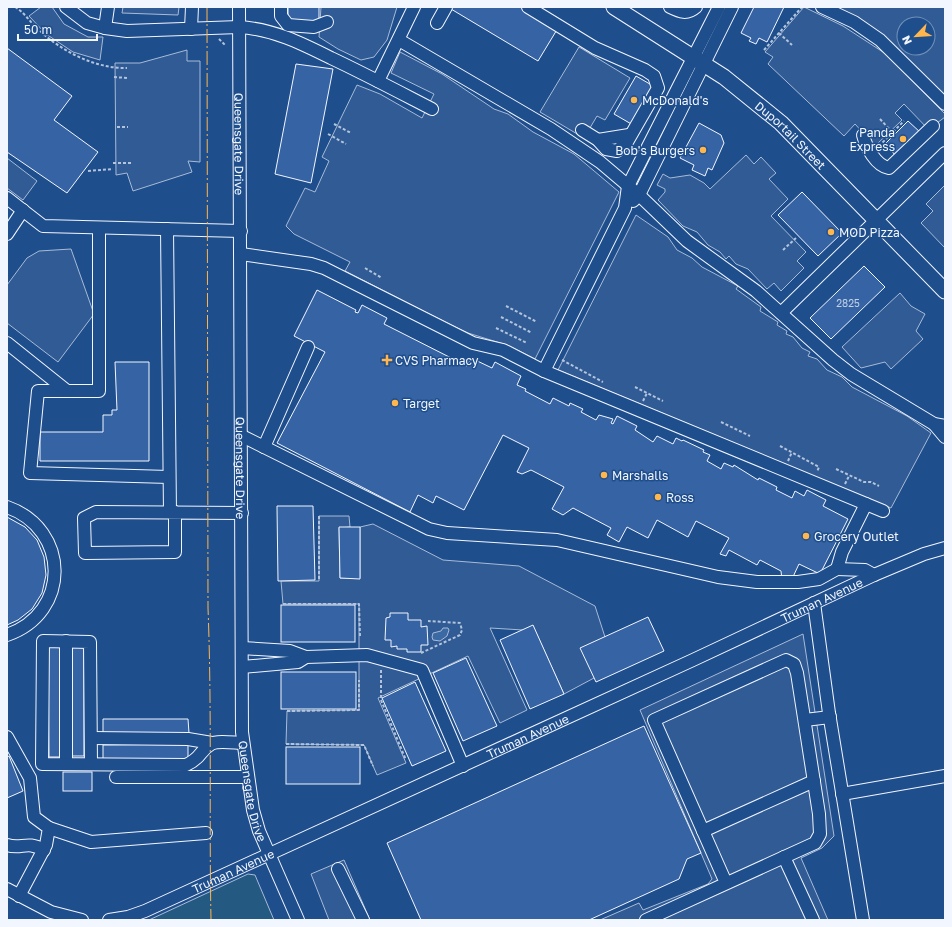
<svg xmlns="http://www.w3.org/2000/svg" width="952" height="927" viewBox="0 0 952 927" font-family="'Golos Text',sans-serif">
<style>
.green{fill:#245a82;stroke:#a8bbd7}
.parking{fill:#305b95;stroke:#a8bbd7;fill-rule:evenodd}
.water{fill:#3b69a3;stroke:#a8bbd7}
.building{fill:#3563a3;stroke:#f2f6ff}
.lines{fill:none;stroke-linecap:round;stroke-linejoin:round}
.minor-casing{stroke:#f2f6ff;stroke-width:14}
.major-casing{stroke:#f2f6ff;stroke-width:17}
.path{stroke:#b3c4dc;stroke-width:2;stroke-dasharray:3 2;stroke-linecap:butt}
.minor{stroke:#1f4e8c;stroke-width:12}
.major{stroke:#1f4e8c;stroke-width:15}
.power{stroke:#ffb74d;stroke-width:1;stroke-dasharray:14 3 2 3;stroke-linecap:butt}
.poi-dot{fill:#ffb74d;stroke:#1f4e8c;stroke-width:1.5}
.labels{text-anchor:middle;dominant-baseline:central;stroke-width:3;stroke-linejoin:round;paint-order:stroke}
.number-label{font-size:10px;fill:#c3d1e8}
.poi-label{font-size:12px;fill:#f2f6ff;stroke:#1f4e8c;text-anchor:start}
.street-label{font-size:12px;fill:#f2f6ff;stroke:#1f4e8c}
</style>
<rect width="100%" height="100%" fill="#1f4e8c"/>
<polygon class="green" points="248,874 255,875 274,920 149,920"/>
<g class="parking">
<polygon points="41,7 52,7 64,24 88,37 103,37 100,60 73,52 46,34 29,16"/>
<polygon points="123,7 179,7 178,15 122,13"/>
<polygon points="321,7 397,7 387,40 374,57 361,60 338,49 319,37"/>
<polygon points="804,7 843,26 886,54 945,114 945,117 933,126 930,131 904,104 895,113 902,120 875,146 855,124 844,136 768,64 773,57 765,52"/>
<path d="M838 7H945V102L854 22ZM904 24H928V48H904Z"/>
<polygon points="579,47 630,78 605,120 597,116 584,138 540,112"/>
<polygon points="187,50 187,61 200,61 200,162 188,161 192,172 133,191 127,173 116,175 115,63 140,63"/>
<polygon points="400,52 442,74 494,109 508,114 533,132 574,154 619,192 535,359 510,346 468,333 449,324 345,271 350,262 294,234 286,226 305,188 315,192 329,161 322,157 357,85 380,94 422,118 434,94 391,73"/>
<polygon points="746,155 754,164 761,157 776,173 769,179 788,199 771,216 806,252 797,261 804,268 781,291 774,283 767,289 748,269 736,264 729,256 726,259 720,252 708,245 697,232 683,226 658,200 665,192 665,189 657,185 663,174 670,178 690,175 704,183 710,189"/>
<polygon points="7,158 37,181 23,200 7,188"/>
<polygon points="945,185 945,248 921,223 933,211 926,204"/>
<polygon points="636,215 668,237 677,250 692,258 702,267 738,286 736,289 761,307 760,311 778,322 777,325 787,331 786,334 793,337 802,348 810,352 808,356 817,359 827,370 842,377 852,387 907,416 931,433 891,508 558,370"/>
<polygon points="71,249 94,314 58,362 7,323 7,285 27,258 39,251"/>
<polygon points="900,293 911,306 925,314 916,331 923,339 891,369 885,362 861,368 842,347"/>
<polygon points="319,516 349,516 350,527 339,528 340,578 360,578 360,527 373,524 443,560 519,566 595,606 605,637 594,678 564,694 533,626 523,630 490,628 527,710 500,723 468,656 378,698 406,763 377,775 364,745 286,744 287,711 359,710 359,604 283,604 281,581 319,581"/>
<polygon points="803,634 834,836 822,848 801,858 828,920 600,920 639,903 643,910 708,884 712,879 640,710"/>
<polygon points="344,860 370,920 329,920 311,874"/>
</g>
<polygon class="water" points="443,628 448,628 449,630 447,636 440,641 433,640 432,637 433,633 441,631"/>
<g class="building">
<rect x="288" y="7" width="31" height="14"/>
<polygon points="452,7 523,7 558,28 538,61 451,9"/>
<polygon points="754,7 784,7 767,42 759,38 756,44 749,41 751,38 741,33"/>
<polygon points="7,48 72,96 54,120 98,152 67,193 7,152"/>
<polygon points="296,64 333,69 311,183 275,174"/>
<polygon points="636,76 655,87 633,125 614,114"/>
<polygon points="908,121 921,133 897,157 885,144"/>
<polygon points="699,123 721,135 724,143 712,170 708,168 705,176 692,170 694,165 680,158"/>
<polygon points="802,192 842,233 818,256 778,215"/>
<polygon points="864,266 885,287 831,339 810,318"/>
<polygon points="317,290 356,310 355,312 358,313 362,305 387,318 384,324 467,366 471,358 492,368 495,362 521,376 517,385 526,389 525,391 550,404 553,398 569,406 570,403 583,409 581,412 596,420 599,415 613,419 611,423 613,424 617,416 637,426 635,430 653,442 657,436 673,444 676,438 682,441 683,440 704,450 703,452 710,455 707,461 721,469 724,463 733,467 734,465 758,480 759,478 777,487 776,490 792,498 795,491 804,496 807,490 826,500 823,506 848,519 820,574 799,564 792,579 782,580 781,571 760,560 757,565 729,550 726,556 720,554 729,538 696,521 688,537 657,520 648,538 627,527 619,542 607,535 611,528 573,508 563,515 552,509 564,487 531,470 522,474 517,472 529,448 503,435 464,510 436,496 433,503 418,495 410,512 277,443 325,352 294,336"/>
<polygon points="115,362 149,362 149,461 40,461 40,432 103,432 103,415 112,415 112,410 117,410"/>
<polygon points="277,506 313,506 315,580 278,581"/>
<polygon points="7,517 25,527 37,540 44,557 46,575 42,593 32,609 18,620 7,625"/>
<polygon points="339,527 360,527 360,579 340,578"/>
<rect x="281" y="605" width="74" height="37"/>
<polygon points="390,613 408,613 408,620 421,620 421,627 427,626 428,645 421,645 421,652 407,652 407,649 397,649 397,646 391,647 391,640 385,640 386,618 390,617"/>
<polygon points="648,617 664,651 596,682 580,648"/>
<polygon points="533,625 564,694 530,709 500,640"/>
<polygon points="71,645 84,645 84,756 72,756"/>
<polygon points="48,646 60,646 61,757 49,757"/>
<polygon points="466,658 497,726 463,741 433,673"/>
<rect x="281" y="672" width="75" height="37"/>
<polygon points="415,682 446,751 412,766 382,698"/>
<polygon points="103,719 188,719 189,733 103,734"/>
<polygon points="644,726 701,853 687,859 679,879 589,920 421,920 387,843"/>
<polygon points="188,744 188,759 103,759 103,745"/>
<rect x="286" y="747" width="74" height="37"/>
<polygon points="9,756 23,791 7,798 7,757"/>
<rect x="63" y="772" width="29" height="19"/>
</g>
<g class="lines">
<defs>
<g id="minor">
<path d="M66 7 87 23 105 28 127 31 239 27C273 29 301 43 331 58 365 74 399 92 432 109"/>
<path id="s1" d="M239 7 242 732 253 810 259 831 298 920"/>
<polyline points="281,7 281,16 288,25 314,27 327,22"/>
<polyline points="528,7 595,48 645,70 654,76 658,88 627,142 617,151 606,149 598,140 582,130"/>
<path d="M670 7C680 12 687 15 696 7"/>
<polyline points="822,7 854,22 880,40 945,104"/>
<polyline points="437,23 446,7"/>
<polyline points="105,28 108,7"/>
<polyline points="191,29 192,7"/>
<polyline points="399,40 551,129 600,162 639,195 687,241 756,291 833,360 851,374 934,424 945,426"/>
<polyline points="378,81 414,7"/>
<path d="M863 135C866 147 876 166 889 168L933 126"/>
<polyline points="598,140 629,135"/>
<polyline points="7,198 43,226 241,231"/>
<polyline points="633,201 639,195 732,7"/>
<polyline points="99,228 99,391 38,391 30,473 169,477"/>
<polyline points="167,229 170,512"/>
<polyline points="7,234 23,210"/>
<polyline points="241,254 311,264 324,268 473,343 503,350 544,371 883,511"/>
<polyline points="781,313 945,153"/>
<polyline points="7,343 67,391"/>
<polyline points="544,371 625,208 628,186 719,7"/>
<polyline points="934,424 945,437"/>
<polyline points="242,436 429,529 447,533 557,540 718,577 757,582 798,582 819,579 837,569 842,552 866,504"/>
<polyline points="264,447 308,347"/>
<path d="M7 507C70 529 71 613 7 635"/>
<polyline points="175,512 175,552 85,553 84,518 96,512 242,513"/>
<polyline points="837,569 865,570 874,575"/>
<polyline points="814,603 829,713 863,920"/>
<polyline points="66,641 66,764"/>
<polyline points="242,648 290,651 306,657 367,655 422,670 463,766"/>
<polyline points="242,667 298,662 306,657"/>
<polyline points="805,720 830,717"/>
<polyline points="7,737 30,778 34,817 49,828 46,845 19,896"/>
<polyline points="91,738 188,739 212,743"/>
<path d="M91 764 90 642 43 641 42 764 186 765C202 758 199 751 211 744 218 740 235 743 243 743"/>
<polyline points="116,777 247,777"/>
<polyline points="842,794 945,776"/>
<polyline points="49,828 91,842 206,833"/>
<polyline points="703,831 814,781"/>
<path d="M7 845C22 850 26 840 44 850"/>
<polyline points="784,857 813,920"/>
<polyline points="338,869 363,920"/>
<polyline points="7,889 51,912 82,920"/>
<path id="s2" d="M109 920 128 917 145 911 693 660 874 575 924 554 945 548"/>
<polyline points="646,920 815,843 820,834 819,814 797,673 794,664 786,660 654,720 726,883"/>
</g>
<g id="major">
<path id="s3" d="M614 7 724 77 781 123 945 291"/>
</g>
</defs>
<use href="#minor" class="minor-casing"/>
<use href="#major" class="major-casing"/>
<g class="path">
<path d="M15 7C24 12 29 21 37 28 59 50 95 69 127 68"/>
<polyline points="779,33 792,45"/>
<polyline points="219,39 225,45"/>
<polyline points="764,50 802,7"/>
<polyline points="114,77 127,78"/>
<polyline points="880,119 892,132"/>
<polyline points="334,124 351,133"/>
<polyline points="117,127 128,127"/>
<polyline points="328,134 346,144"/>
<polyline points="879,146 904,121"/>
<polyline points="113,163 132,163"/>
<polyline points="88,171 113,169"/>
<polyline points="783,250 796,238"/>
<polyline points="365,268 382,278"/>
<polyline points="506,306 537,322"/>
<polyline points="501,317 532,333"/>
<polyline points="496,328 527,343"/>
<polyline points="562,360 603,382"/>
<polyline points="635,387 663,401"/>
<polyline points="643,401 647,393"/>
<polyline points="721,422 750,436"/>
<polyline points="780,446 819,467 817,472"/>
<polyline points="788,461 792,452"/>
<polyline points="836,469 864,482 871,482 879,486"/>
<polyline points="845,484 849,476"/>
<polyline points="319,516 319,581"/>
<polyline points="283,604 359,604 360,636"/>
<polyline points="421,653 460,635 462,630 460,623 428,621"/>
<polyline points="381,670 381,700 406,760"/>
<polyline points="287,711 359,710 359,680"/>
<polyline points="286,744 364,745 373,766"/>
</g>
<use href="#minor" class="minor"/>
<use href="#major" class="major"/>
<path class="power" d="M207 7 208 608C212 712 209 816 211 920"/>
</g>
<g class="poi-dot">
<circle cx="634" cy="100" r="4"/>
<circle cx="903" cy="139" r="4"/>
<circle cx="703" cy="150" r="4"/>
<circle cx="831" cy="232" r="4"/>
<path d="M385 354h4v4h4v4h-4v4h-4v-4h-4v-4h4z"/>
<circle cx="395" cy="403" r="4"/>
<circle cx="604" cy="475" r="4"/>
<circle cx="658" cy="497" r="4"/>
<circle cx="806" cy="536" r="4"/>
</g>
<g class="labels">
<g class="number-label">
<text x="848" y="303">2825</text>
</g>
<g class="poi-label">
<text x="642" y="100">McDonald's</text>
<text x="895" y="132" text-anchor="end">Panda<tspan x="895" dy="14">Express</tspan></text>
<text x="695" y="150" text-anchor="end">Bob's Burgers</text>
<text x="839" y="232">MOD Pizza</text>
<text x="395" y="360">CVS Pharmacy</text>
<text x="403" y="403">Target</text>
<text x="612" y="475">Marshalls</text>
<text x="666" y="497">Ross</text>
<text x="814" y="536">Grocery Outlet</text>
</g>
<g class="street-label">
<text stroke="none"><textPath href="#s3" startOffset="219">Duportail Street</textPath></text>
<text stroke="none"><textPath href="#s1" startOffset="137">Queensgate Drive</textPath></text>
<text stroke="none"><textPath href="#s1" startOffset="461">Queensgate Drive</textPath></text>
<text stroke="none"><textPath href="#s2" startOffset="782">Truman Avenue</textPath></text>
<text stroke="none"><textPath href="#s2" startOffset="458">Truman Avenue</textPath></text>
<text stroke="none"><textPath href="#s1" startOffset="785">Queensgate Drive</textPath></text>
<text stroke="none"><textPath href="#s2" startOffset="134">Truman Avenue</textPath></text>
</g>
</g>
<rect width="952" height="927" fill="none" stroke="#f2f6ff" stroke-width="16"/>
<g transform="translate(916 36) rotate(245)"><circle r="19" fill="#1f4e8c" stroke="#7391ba"/>
<path d="M0-3L7 15L0 10L-7 15Z" fill="#ffb74d"/>
<text y="-6" font-size="11" font-weight="bold" text-anchor="middle" fill="#f2f6ff">N</text>
</g>
<path d="M18 34v6h79v-6" fill="none" stroke="#f2f6ff" stroke-width="2"/>
<text x="24" y="34" font-size="12" fill="#f2f6ff" stroke="#1f4e8c" stroke-width="3" paint-order="stroke">50 m</text>
</svg>
